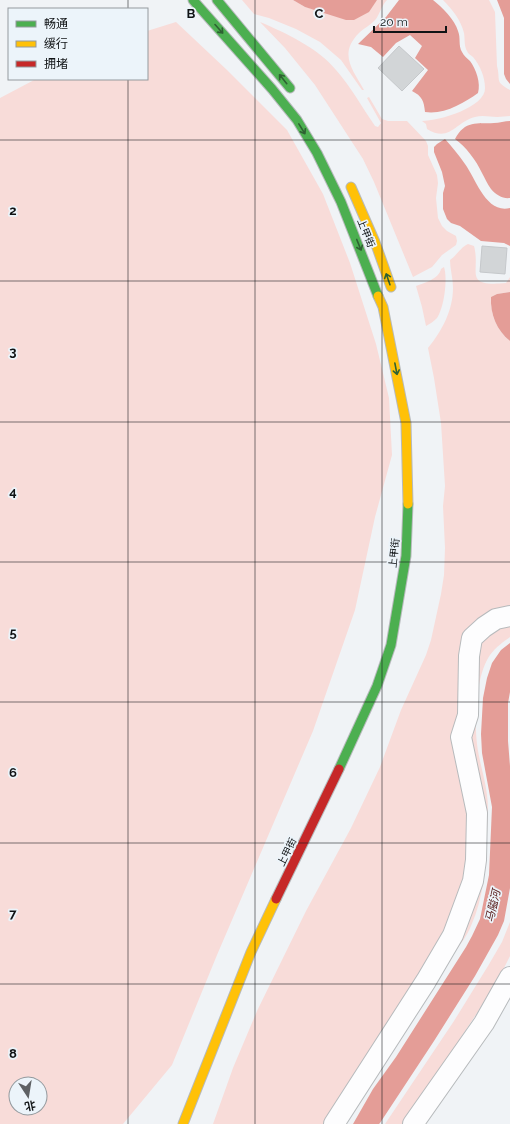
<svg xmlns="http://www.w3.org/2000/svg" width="510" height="1124" viewBox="0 0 510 1124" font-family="Raleway,'Noto Sans SC',sans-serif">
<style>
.green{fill:#f8dcd9;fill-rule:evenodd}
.water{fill:#e49d97}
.building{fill:#d2d5d7;stroke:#c5c8cb}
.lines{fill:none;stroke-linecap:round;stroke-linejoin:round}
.street-casing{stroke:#b7babc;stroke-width:22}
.fast-casing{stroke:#b7babc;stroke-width:11}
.slow-casing{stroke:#b7babc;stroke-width:11}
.jam-casing{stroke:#b7babc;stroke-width:11}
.street{stroke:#fdfdfe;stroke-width:20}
.fast{stroke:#4caf50;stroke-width:9}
.slow{stroke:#ffc107;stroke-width:9}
.jam{stroke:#c62828;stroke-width:9}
.oneway{stroke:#2e6132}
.grid{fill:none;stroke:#101315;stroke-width:1;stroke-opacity:0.55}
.labels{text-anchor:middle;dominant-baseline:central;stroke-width:3.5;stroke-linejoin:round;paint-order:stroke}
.street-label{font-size:10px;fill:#101315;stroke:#ecf4fa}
.water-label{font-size:11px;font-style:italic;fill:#531311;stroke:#ecf4fa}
.grid-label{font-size:13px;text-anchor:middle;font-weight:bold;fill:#101315;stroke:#ecf4fa;stroke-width:3.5;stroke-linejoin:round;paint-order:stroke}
</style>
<rect width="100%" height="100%" fill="#f0f3f6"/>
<g class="green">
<path d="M242 0H293L305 7 327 13 377 0H387C382 5 380 13 376 19 371 25 364 28 359 33 338 54 353 70 364 90H362L341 60 320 42 296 29 269 18 254 14Z"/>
<path d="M443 0H489L495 12 497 66C501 81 494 81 510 90V116C506 116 502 117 497 117 490 117 483 115 475 117 455 122 450 143 427 129L426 124 422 121C439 121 486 107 485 88 485 77 480 65 473 57 471 55 468 54 467 51 464 46 465 39 464 33 461 20 452 9 443 0Z"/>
<path d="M176 22 227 70 287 130 323 194 350 263 376 344 389 398 392 455 375 517 355 610 313 731 217 955 172 1065 123 1124H0V98L36 79H147V31ZM16 1084H40V1108H16Z"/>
<path d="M260 22C286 33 318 48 336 70 351 87 362 107 375 126L378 127 381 123 367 98 369 97 382 119 388 121H407L426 141 428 146V155L437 175 438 183 436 198 438 218 442 226 447 231 456 236 457 241 456 245 442 255 432 267 413 277 374 182 363 159 315 85 285 48Z"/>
<path d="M468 244 474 246C481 272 462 287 506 283L510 277V292L497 294 491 297C490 314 497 331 510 341V612L468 641 473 813 462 903 330 1124H213L233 1068 257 1011 306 911 351 828 380 767 401 710 426 655 431 640 441 594 444 575 445 548 443 506 445 486 441 423 434 378 428 348C442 331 453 310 453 288 453 278 450 269 450 260 457 255 461 247 468 244Z"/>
<path d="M444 267C448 279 444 308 437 318 434 321 430 324 426 326L422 307 416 286C424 283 439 279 441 269Z"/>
<path d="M510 620V637C503 642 496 647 490 655 476 675 474 720 477 744 479 761 485 778 487 795 489 808 487 821 487 834 486 865 484 897 471 926 467 936 461 943 455 952L469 903 465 739 474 647Z"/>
<polygon points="510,922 510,956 496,984 404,1124 385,1124 454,1021 488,966 502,942"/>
</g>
<g class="water">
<polygon points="293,0 377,0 369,12 354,20 346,20 305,7"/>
<path d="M399 0H433C442 7 455 20 458 31 461 38 458 45 462 52 464 56 467 58 470 61 476 69 481 83 478 93 464 103 444 115 425 112 424 101 422 96 412 91L428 70 415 58 422 46 410 35 396 43 383 57 371 47 358 44 386 17Z"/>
<polygon points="497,0 510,0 510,84 506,79 504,74 504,18"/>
<path d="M510 121V198C503 199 496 195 491 189 487 184 485 178 482 173 476 160 466 147 455 139 465 120 477 124 494 123 499 123 505 121 510 121Z"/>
<path d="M445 139C452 147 459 155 465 164 476 179 486 214 510 208V246L504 243 481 241 460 226 451 223 447 219 443 209V193L445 186 442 172 434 152V147L437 144Z"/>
<path d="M510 292V341C497 331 490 314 491 297L497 294Z"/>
<polygon points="510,643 510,692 508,703 508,741 510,766 510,888 504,921 498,935 475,976 434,1041 380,1123 379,1124 353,1124 373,1089 396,1057 466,947 472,936 480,919 489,875 492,807 482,753 481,734 483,698 487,678 492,663 501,650"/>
</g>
<g class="building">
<polygon points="399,46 424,69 402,91 378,68"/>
<polygon points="482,246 507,248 505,274 480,272"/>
</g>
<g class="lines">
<defs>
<g id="street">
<polyline points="334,1124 426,981 453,935 473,881 476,860 477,813 461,737 468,715 469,656 472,638 484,627 496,619 510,616"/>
<polyline points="413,1124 484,1023 510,977"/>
</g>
<g id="fast">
<polyline points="193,0 272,89 297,120 317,153 341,202 378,296"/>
<polyline points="217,0 290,88"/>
<polyline points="339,769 377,686 391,645 406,556 408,504"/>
</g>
<g id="slow">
<polyline points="351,187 375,242 391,287"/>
<polyline points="378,296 383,307 406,423 408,504"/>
<polyline points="183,1124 251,952 276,899"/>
</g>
<polyline id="jam" points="276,899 339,769"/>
</defs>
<use href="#street" class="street-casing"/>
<use href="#fast" class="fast-casing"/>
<use href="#slow" class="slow-casing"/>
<use href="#jam" class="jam-casing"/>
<use href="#street" class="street"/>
<use href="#fast" class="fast"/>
<use href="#slow" class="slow"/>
<use href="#jam" class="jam"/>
</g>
<defs><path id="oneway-shaft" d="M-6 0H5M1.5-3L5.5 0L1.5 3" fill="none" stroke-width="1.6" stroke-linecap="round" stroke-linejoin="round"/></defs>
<g class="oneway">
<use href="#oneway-shaft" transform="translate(219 29) rotate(48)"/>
<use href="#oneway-shaft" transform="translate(283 79) rotate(-129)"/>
<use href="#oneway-shaft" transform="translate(302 129) rotate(58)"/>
<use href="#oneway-shaft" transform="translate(359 245) rotate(68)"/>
<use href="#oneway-shaft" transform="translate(388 279) rotate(-109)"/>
<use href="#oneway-shaft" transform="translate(396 369) rotate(79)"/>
</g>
<path class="grid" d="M128 0V9M255 0V1124M382 0V1124M128 79V1124M0 140H510M0 281H510M0 422H510M0 562H510M0 702H510M0 843H510M0 984H510"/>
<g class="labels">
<g class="street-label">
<text transform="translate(366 233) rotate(68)">上甲街</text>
<text transform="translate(394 553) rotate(-84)">上甲街</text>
<text transform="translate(287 852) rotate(-64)">上甲街</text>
</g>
<g class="water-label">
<text transform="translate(493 906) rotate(-77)">马隘河</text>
</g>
</g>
<g class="grid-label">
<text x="191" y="18">B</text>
<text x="319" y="18">C</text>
<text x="13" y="215">2</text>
<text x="13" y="356">3</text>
<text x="13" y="496">4</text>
<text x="13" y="637">5</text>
<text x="13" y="777">6</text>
<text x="13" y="918">7</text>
<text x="13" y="1058">8</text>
</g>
<rect x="8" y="8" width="140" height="72" fill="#ecf4fa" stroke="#949a9e"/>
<rect x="16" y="21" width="20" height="6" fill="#4caf50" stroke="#949a9e"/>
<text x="44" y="28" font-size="12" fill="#101315">畅通</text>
<rect x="16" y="41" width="20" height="6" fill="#ffc107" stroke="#949a9e"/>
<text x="44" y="48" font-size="12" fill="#101315">缓行</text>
<rect x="16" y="61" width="20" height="6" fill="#c62828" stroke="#949a9e"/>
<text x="44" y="68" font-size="12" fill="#101315">拥堵</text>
<g transform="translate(28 1096) rotate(168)"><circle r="19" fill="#ecf4fa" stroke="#949a9e"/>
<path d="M0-3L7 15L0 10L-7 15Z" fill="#5e6164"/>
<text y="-6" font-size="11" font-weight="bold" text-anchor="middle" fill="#101315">北</text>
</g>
<path d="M374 26v6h72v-6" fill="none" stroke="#101315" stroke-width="2"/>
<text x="380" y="26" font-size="12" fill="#101315" stroke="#ecf4fa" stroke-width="3" paint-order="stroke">20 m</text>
</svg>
